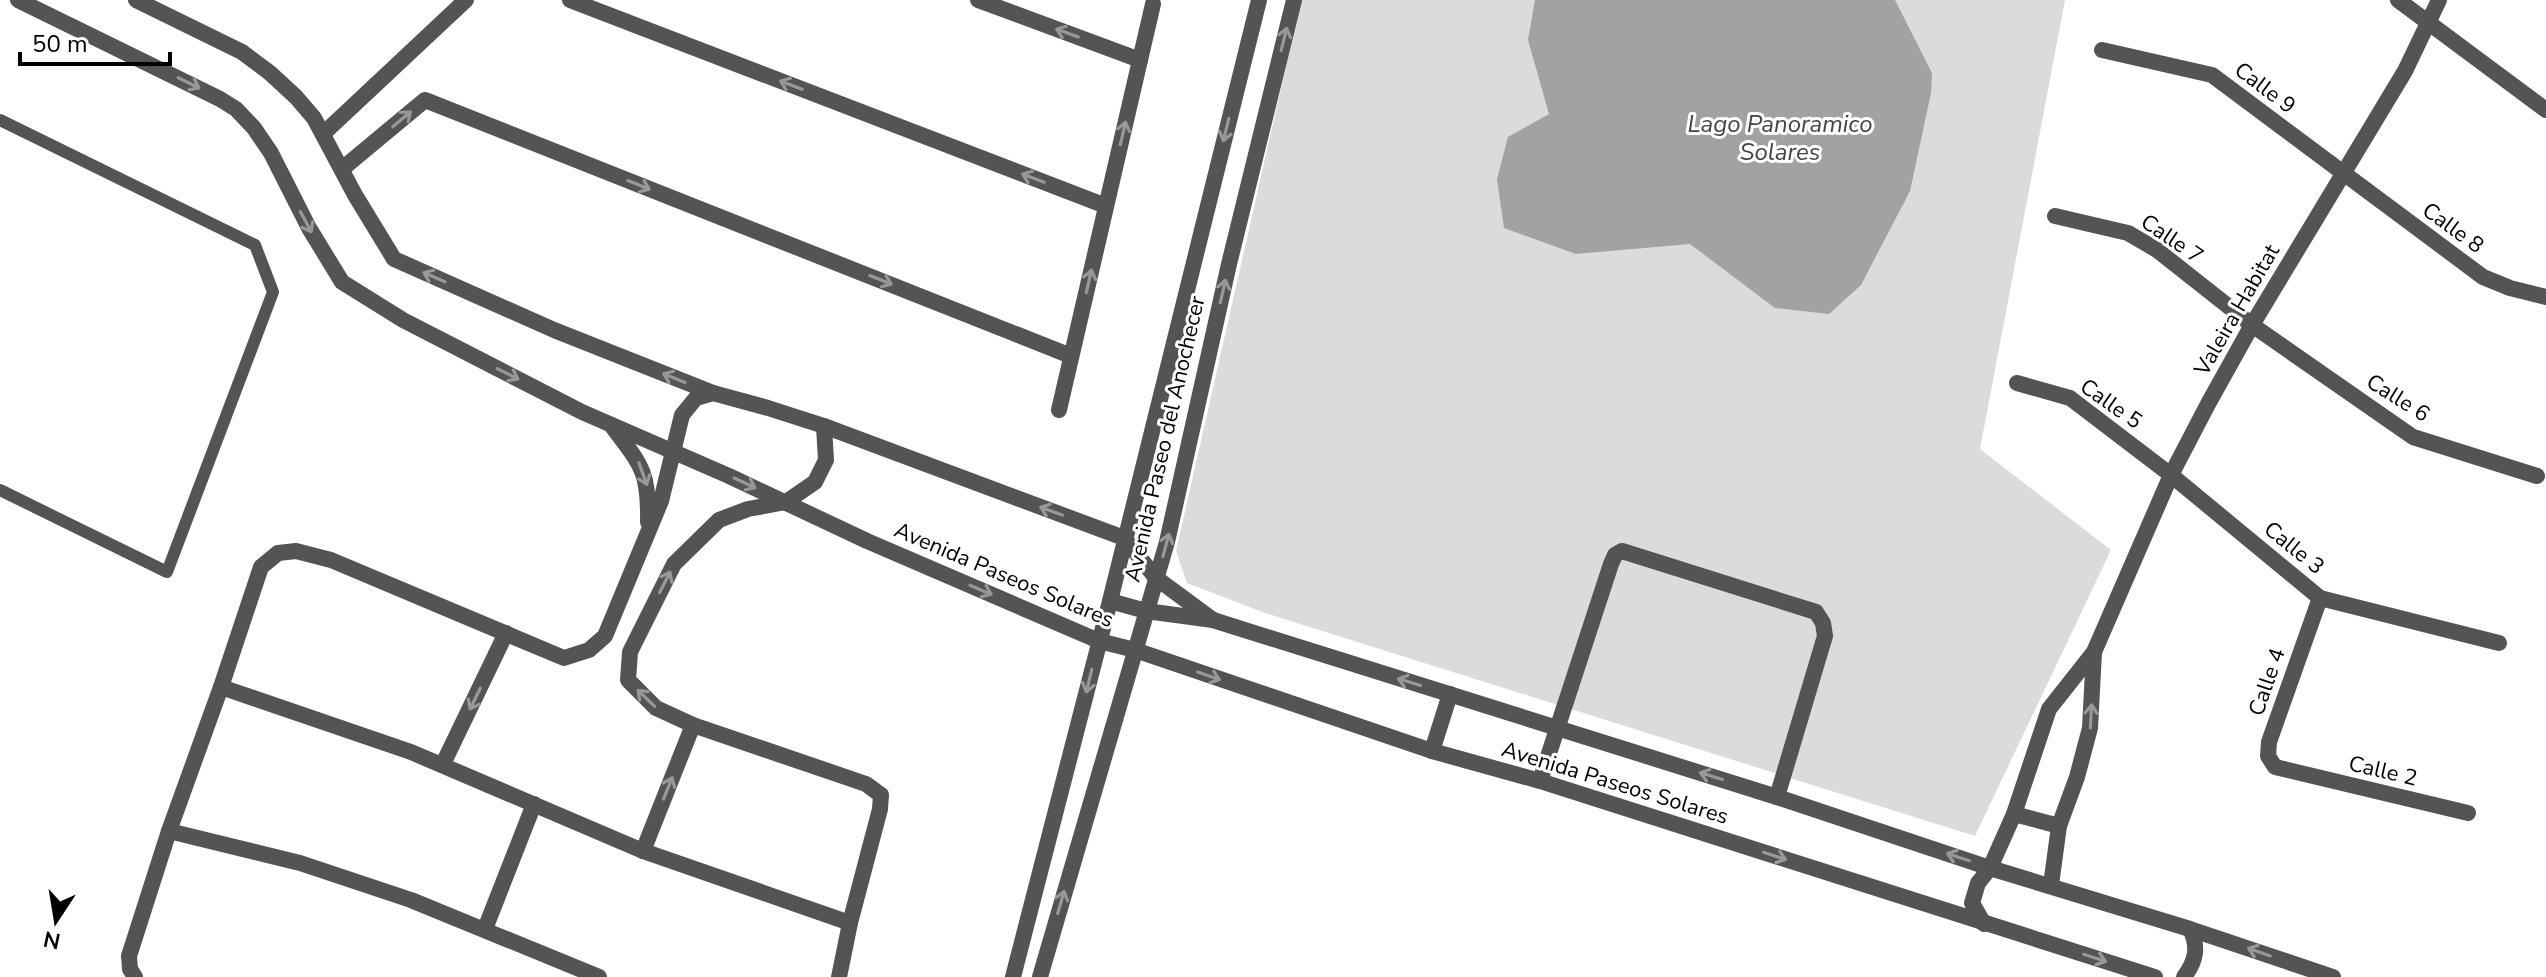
<svg xmlns="http://www.w3.org/2000/svg" width="2546" height="977" viewBox="0 0 2546 977" font-family="'Nunito Sans',sans-serif">
<style>
.green{fill:#dbdbdb}
.water{fill:#a2a2a2}
.lines{fill:none;stroke-linecap:round;stroke-linejoin:round}
.lane{stroke:#545454;stroke-width:12}
.street{stroke:#545454;stroke-width:16}
.oneway{stroke:#989898}
.labels{text-anchor:middle;dominant-baseline:central;stroke-width:6;stroke-linejoin:round;paint-order:stroke}
.street-label{font-size:22px;fill:#000;stroke:#fff}
.water-label{font-size:24px;font-style:italic;fill:#434343;stroke:#fff}
</style>
<rect width="100%" height="100%" fill="#fff"/>
<polygon class="green" points="1301,0 2065,0 1980,449 2111,550 1975,836 1265,613 1187,583 1176,551"/>
<polygon class="water" points="1535,0 1895,0 1932,73 1931,93 1910,191 1861,285 1829,314 1775,308 1690,244 1576,254 1504,228 1497,179 1508,137 1549,114 1528,40"/>
<g class="lines">
<polyline class="lane" points="0,120 255,245 273,292 167,572 0,490"/>
<g class="street">
<polyline points="18,0 220,99 236,109 254,128 271,153 309,228 342,282 403,320 582,412 729,476 867,541 1099,641 1135,650 1432,751 1540,781 2155,977"/>
<polyline points="136,0 242,52 270,73 296,97 314,118 355,195 394,259 554,330 713,393 768,408 824,426 1124,538 1156,578 1213,620"/>
<polyline points="570,0 1106,206"/>
<polyline points="978,0 1140,60"/>
<polyline points="2398,0 2546,110"/>
<polyline points="2102,50 2212,75 2483,277 2510,288 2546,297"/>
<polyline points="323,134 466,0"/>
<polyline points="342,169 425,100 1071,356"/>
<polyline points="2055,216 2128,233 2157,250 2252,325 2413,437 2537,476"/>
<polyline points="2017,383 2070,398 2171,475 2320,598 2499,643"/>
<polyline points="1059,410 1153,4"/>
<path d="M611 425C641 465 649 470 648 522"/>
<polyline points="824,426 826,460 815,482 786,502 748,509 719,520 674,564 630,652 628,680 656,708 693,725 866,784 881,795 880,809 850,923 839,977"/>
<polyline points="2320,598 2269,742 2268,756 2275,767 2468,813"/>
<polyline points="1110,601 1146,611 1213,620 1777,797 1990,868 2190,929 2333,977"/>
<polyline points="221,687 411,752 643,851 850,923"/>
<polyline points="1432,751 1450,694"/>
<polyline points="443,764 506,633"/>
<polyline points="1540,781 1611,564 1615,555 1622,551 1816,612 1823,623 1825,636 1777,797"/>
<polyline points="2014,814 2059,826"/>
<polyline points="169,831 300,863 411,900 599,977"/>
<polyline points="643,851 693,725"/>
<polyline points="2051,885 2059,826 2077,777 2090,728 2094,652"/>
<polyline points="1984,924 1972,903 1978,883 1990,868 2014,814 2049,709 2094,652 2171,475 2208,404 2252,325 2405,71 2439,0"/>
<polyline points="485,929 534,804"/>
<polyline points="135,977 130,969 129,956 169,831 221,687 261,567 278,553 296,551 331,560 564,658 589,650 605,636 661,501 682,415 696,398 713,393"/>
<polyline points="1013,977 1110,601 1259,0"/>
<polyline points="1040,977 1167,542 1229,264 1294,0"/>
<path d="M2184 977C2196 961 2199 947 2190 929"/>
</g>
</g>
<defs><path id="oneway-shaft" d="M-6 0H5M1.5-3L5.5 0L1.5 3" fill="none" stroke-width="1.6" stroke-linecap="round" stroke-linejoin="round" transform="scale(2)"/></defs>
<g class="oneway">
<use href="#oneway-shaft" transform="translate(1067 33) rotate(-160)"/>
<use href="#oneway-shaft" transform="translate(1284 39) rotate(-76)"/>
<use href="#oneway-shaft" transform="translate(189 83) rotate(26)"/>
<use href="#oneway-shaft" transform="translate(791 85) rotate(-159)"/>
<use href="#oneway-shaft" transform="translate(402 119) rotate(-40)"/>
<use href="#oneway-shaft" transform="translate(1226 130) rotate(104)"/>
<use href="#oneway-shaft" transform="translate(1123 133) rotate(-77)"/>
<use href="#oneway-shaft" transform="translate(1033 178) rotate(-159)"/>
<use href="#oneway-shaft" transform="translate(639 185) rotate(22)"/>
<use href="#oneway-shaft" transform="translate(306 222) rotate(62)"/>
<use href="#oneway-shaft" transform="translate(434 277) rotate(-156)"/>
<use href="#oneway-shaft" transform="translate(881 280) rotate(22)"/>
<use href="#oneway-shaft" transform="translate(1089 281) rotate(-77)"/>
<use href="#oneway-shaft" transform="translate(1223 291) rotate(-77)"/>
<use href="#oneway-shaft" transform="translate(508 374) rotate(27)"/>
<use href="#oneway-shaft" transform="translate(674 378) rotate(-158)"/>
<use href="#oneway-shaft" transform="translate(643 474) rotate(70)"/>
<use href="#oneway-shaft" transform="translate(745 483) rotate(25)"/>
<use href="#oneway-shaft" transform="translate(1051 511) rotate(-160)"/>
<use href="#oneway-shaft" transform="translate(1166 545) rotate(-75)"/>
<use href="#oneway-shaft" transform="translate(665 582) rotate(-63)"/>
<use href="#oneway-shaft" transform="translate(981 590) rotate(23)"/>
<use href="#oneway-shaft" transform="translate(1209 676) rotate(19)"/>
<use href="#oneway-shaft" transform="translate(1089 681) rotate(104)"/>
<use href="#oneway-shaft" transform="translate(1409 682) rotate(-163)"/>
<use href="#oneway-shaft" transform="translate(646 698) rotate(-136)"/>
<use href="#oneway-shaft" transform="translate(475 699) rotate(116)"/>
<use href="#oneway-shaft" transform="translate(2091 716) rotate(-87)"/>
<use href="#oneway-shaft" transform="translate(1711 776) rotate(-163)"/>
<use href="#oneway-shaft" transform="translate(668 788) rotate(-68)"/>
<use href="#oneway-shaft" transform="translate(1775 856) rotate(18)"/>
<use href="#oneway-shaft" transform="translate(1958 857) rotate(-162)"/>
<use href="#oneway-shaft" transform="translate(1061 902) rotate(-74)"/>
<use href="#oneway-shaft" transform="translate(2259 952) rotate(-161)"/>
<use href="#oneway-shaft" transform="translate(2095 958) rotate(18)"/>
</g>
<g class="labels">
<g class="street-label">
<text transform="translate(2265 88) rotate(37)">Calle 9</text>
<text transform="translate(2453 228) rotate(36)">Calle 8</text>
<text transform="translate(2172 239) rotate(34)">Calle 7</text>
<text transform="translate(2237 310) rotate(-60)">Valeira Habitat</text>
<text transform="translate(2398 398) rotate(32)">Calle 6</text>
<text transform="translate(2111 404) rotate(35)">Calle 5</text>
<text transform="translate(1165 439) rotate(-77)">Avenida Paseo del Anochecer</text>
<text transform="translate(2294 548) rotate(39)">Calle 3</text>
<text transform="translate(1004 575) rotate(23)">Avenida Paseos Solares</text>
<text transform="translate(2267 682) rotate(-71)">Calle 4</text>
<text transform="translate(2383 771) rotate(13)">Calle 2</text>
<text transform="translate(1615 783) rotate(17)">Avenida Paseos Solares</text>
</g>
<g class="water-label">
<text x="1780" y="124">Lago Panoramico<tspan x="1780" dy="28">Solares</tspan></text>
</g>
</g>
<g transform="translate(56 921) rotate(192)" stroke="#ffffff" stroke-width="6" paint-order="stroke">
<path d="M0-6L14 30L0 20L-14 30Z" fill="#000000"/>
<text y="-12" font-size="22" font-weight="bold" text-anchor="middle" fill="#000000">N</text>
</g>
<path d="M20 52v12h150v-12" fill="none" stroke="#000000" stroke-width="4"/>
<text x="32" y="52" font-size="24" fill="#000000" stroke="#ffffff" stroke-width="6" paint-order="stroke">50 m</text>
</svg>
